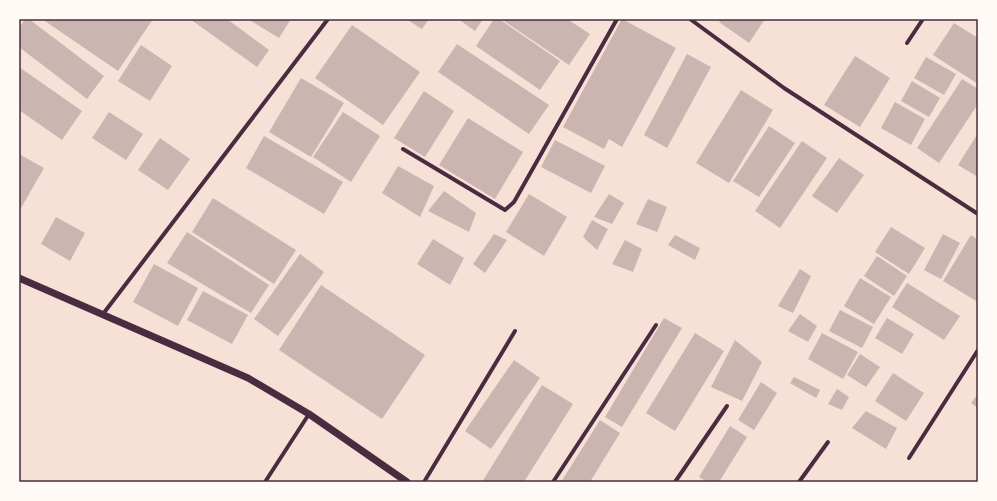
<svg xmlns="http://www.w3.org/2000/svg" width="997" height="501" viewBox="0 0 997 501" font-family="'Work Sans',sans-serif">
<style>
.building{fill:#ccb4b1}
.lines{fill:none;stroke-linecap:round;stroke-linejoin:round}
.minor{stroke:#4a2c40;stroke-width:4}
.tertiary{stroke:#4a2c40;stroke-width:7}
.neatline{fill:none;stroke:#4a2c40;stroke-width:1.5}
</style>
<rect width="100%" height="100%" fill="#f7e1d7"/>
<g class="building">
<polygon points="25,19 29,19 104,76 87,99 19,47 19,28"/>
<polygon points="42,19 153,19 118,71"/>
<polygon points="190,19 227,19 269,50 257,67"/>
<polygon points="248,19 291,19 279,38"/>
<polygon points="406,19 429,19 422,29"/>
<polygon points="458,19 483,19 475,31"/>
<polygon points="494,19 499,19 560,61 540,90 476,46"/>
<polygon points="501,19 567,19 590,34 569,65"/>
<polygon points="622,19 676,48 622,147 609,139 604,149 563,127"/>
<polygon points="722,19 765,19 749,43 719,22"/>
<polygon points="954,23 978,38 978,84 933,55"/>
<polygon points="352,25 420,72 383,125 315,78"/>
<polygon points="457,44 549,105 529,134 438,72"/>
<polygon points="141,45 172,66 150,101 118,81"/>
<polygon points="687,54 711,67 667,148 644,135"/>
<polygon points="855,56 890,78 860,127 824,105"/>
<polygon points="926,57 956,74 944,95 914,78"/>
<polygon points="19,67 82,111 62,140 19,110"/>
<polygon points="301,78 344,103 311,157 269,132"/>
<polygon points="962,79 978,89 978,104 939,163 917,148"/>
<polygon points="912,81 940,98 929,117 901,101"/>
<polygon points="741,90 773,110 729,183 696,163"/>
<polygon points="424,91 454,111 425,157 394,138"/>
<polygon points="895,102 925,119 911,145 881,128"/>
<polygon points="109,112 143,134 126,160 92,138"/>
<polygon points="343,112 380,136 351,182 313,157"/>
<polygon points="468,118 523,152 495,199 439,165"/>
<polygon points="769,126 795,143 759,197 733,181"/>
<polygon points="978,133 978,177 958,165"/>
<polygon points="264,136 343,182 324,214 246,168"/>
<polygon points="160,138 190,159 168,190 138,170"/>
<polygon points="555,140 605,166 591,193 541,167"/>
<polygon points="802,141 827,158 780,228 755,211"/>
<polygon points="19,154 44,168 21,208 19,207"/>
<polygon points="839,158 864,175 837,213 812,196"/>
<polygon points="398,166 434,186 420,217 382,193"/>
<polygon points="444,191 476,213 469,232 428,211"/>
<polygon points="529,194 567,217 544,256 506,232"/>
<polygon points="609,194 624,203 612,224 594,217"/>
<polygon points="213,198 296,250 274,284 192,232"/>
<polygon points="648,199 667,207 657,232 636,224"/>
<polygon points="56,217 85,233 70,261 41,244"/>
<polygon points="592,220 608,229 597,250 583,237"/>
<polygon points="891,227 925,248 909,274 875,252"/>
<polygon points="187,232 269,285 251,313 167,263"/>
<polygon points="494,234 507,240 485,273 473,264"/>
<polygon points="943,234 960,243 941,279 924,270"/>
<polygon points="675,235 700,248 695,260 668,245"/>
<polygon points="971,235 978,240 978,302 943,281"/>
<polygon points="433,239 464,258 450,285 417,264"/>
<polygon points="625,240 642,249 633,272 612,264"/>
<polygon points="300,254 324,272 278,336 254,319"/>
<polygon points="877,256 907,276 894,296 864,276"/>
<polygon points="154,264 198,288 178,326 133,302"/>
<polygon points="800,269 811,276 793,313 778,306"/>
<polygon points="860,278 891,297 874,324 844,306"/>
<polygon points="907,283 960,316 944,340 892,307"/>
<polygon points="321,285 425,355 382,419 279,350"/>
<polygon points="203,291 248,315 232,344 187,320"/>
<polygon points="840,310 873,327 862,348 829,331"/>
<polygon points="800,314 817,326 808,342 788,331"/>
<polygon points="664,318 682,328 622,427 605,417"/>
<polygon points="887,318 914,334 902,354 875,338"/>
<polygon points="695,333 724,351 675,431 646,413"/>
<polygon points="822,333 858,352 843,379 808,359"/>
<polygon points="735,340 762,362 742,401 711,387"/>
<polygon points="860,354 880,367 866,387 847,375"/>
<polygon points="514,360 540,378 491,449 465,431"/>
<polygon points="893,373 924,393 906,421 875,401"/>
<polygon points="794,377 820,390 816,398 790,383"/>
<polygon points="761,382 777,393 754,430 738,420"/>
<polygon points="542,385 573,404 524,482 482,482"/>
<polygon points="837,389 849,397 842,410 828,404"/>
<polygon points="978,394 978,408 971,403"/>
<polygon points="866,411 897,428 886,449 852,428"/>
<polygon points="600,420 620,433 590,482 561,482"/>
<polygon points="730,426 747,437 719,482 707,482 699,477"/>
</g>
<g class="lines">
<g class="minor">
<polyline points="690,19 784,88 978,214"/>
<polyline points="907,43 923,19"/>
<polyline points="403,149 505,210 514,202 617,19"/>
<polyline points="103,314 328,19"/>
<polyline points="909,458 978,350"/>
<polyline points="265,482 309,414"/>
<polyline points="424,482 515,331"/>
<polyline points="553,482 656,325"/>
<polyline points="675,482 727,406"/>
<polyline points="799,482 828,442"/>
</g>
<polyline class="tertiary" points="19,278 248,378 309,414 407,482"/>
</g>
<rect width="997" height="501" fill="none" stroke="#fffaf5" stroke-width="40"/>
<rect x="20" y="20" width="957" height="461" class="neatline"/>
</svg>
